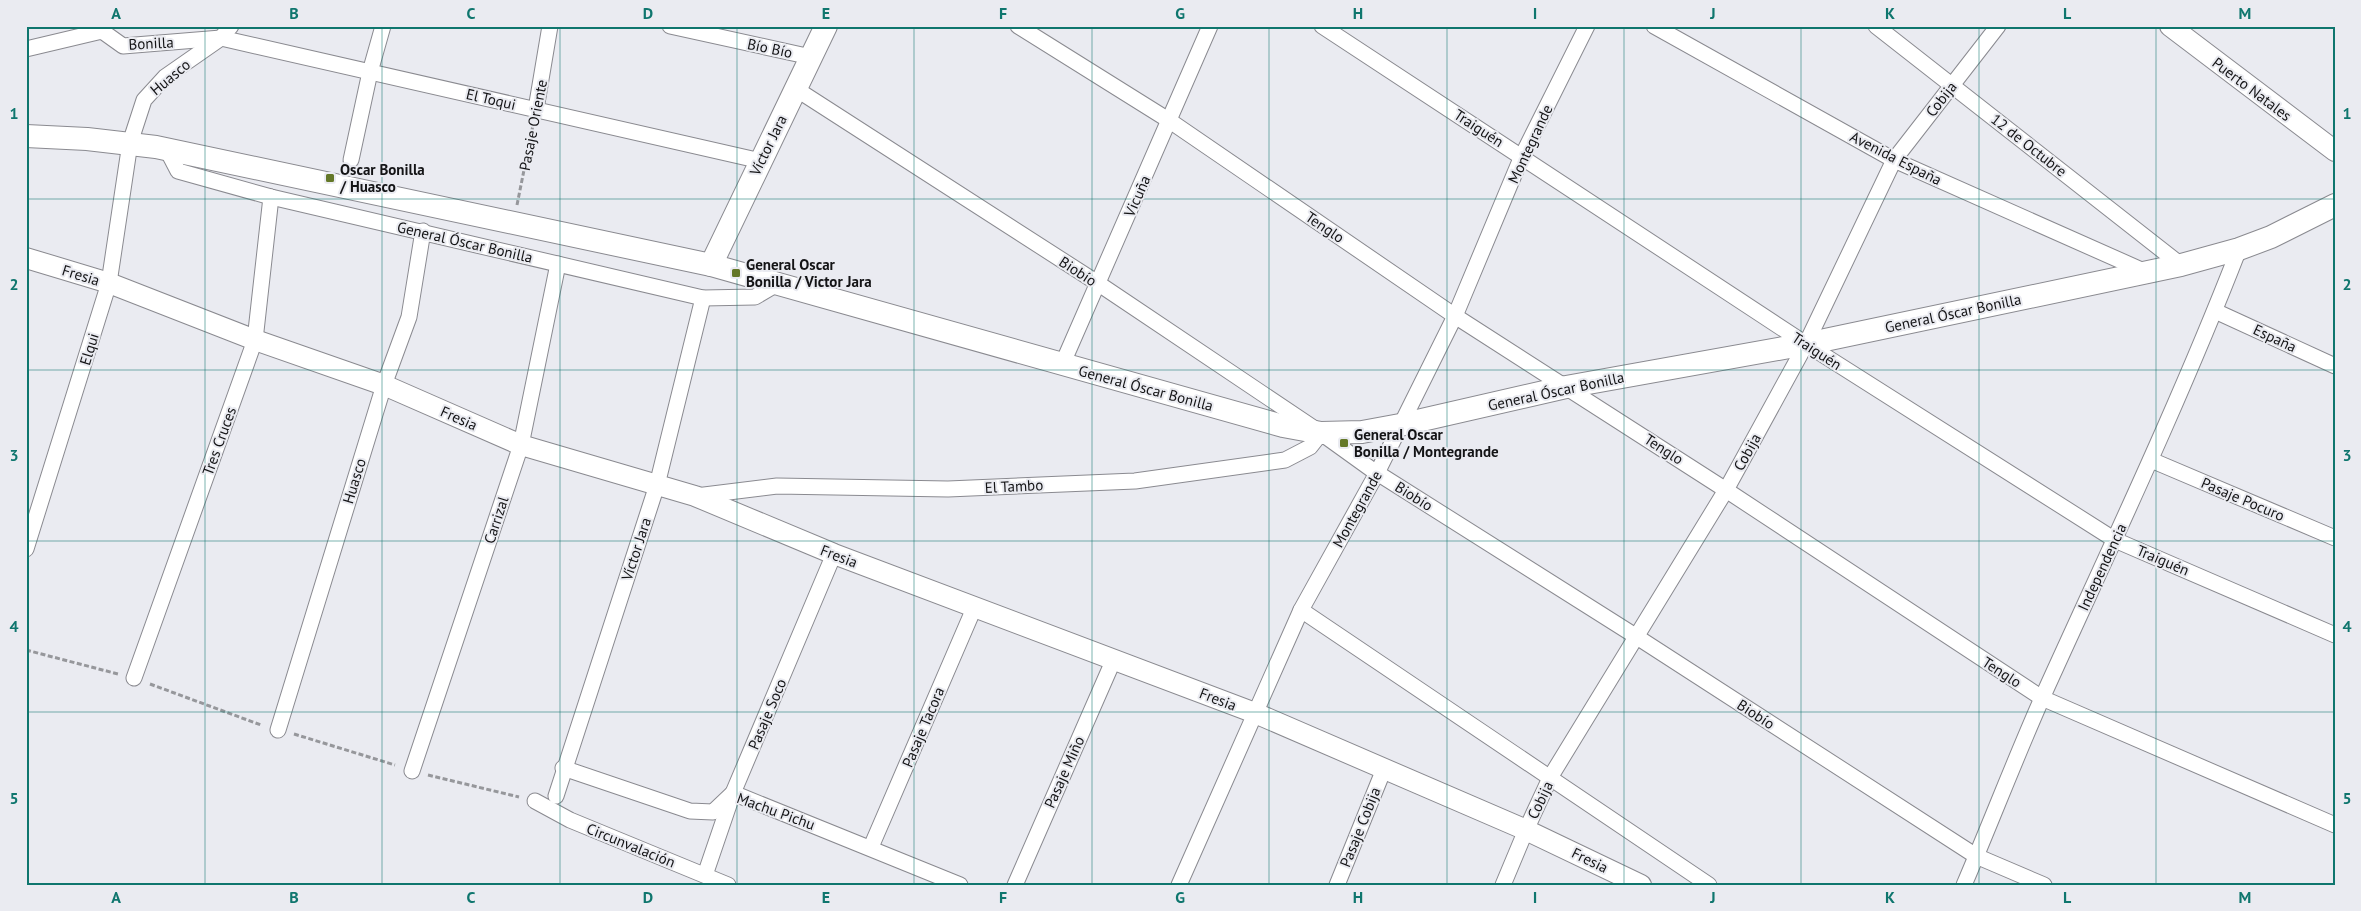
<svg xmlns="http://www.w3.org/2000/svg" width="2361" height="911" viewBox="0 0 2361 911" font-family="'PT Sans',sans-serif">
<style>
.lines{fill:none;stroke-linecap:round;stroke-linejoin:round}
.minor-casing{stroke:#8a8a90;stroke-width:17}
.tertiary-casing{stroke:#8a8a90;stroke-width:22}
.secondary-casing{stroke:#8a8a90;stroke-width:24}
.path{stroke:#96979b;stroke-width:3;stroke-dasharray:5 2.5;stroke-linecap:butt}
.minor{stroke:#fff;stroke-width:15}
.tertiary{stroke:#fff;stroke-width:20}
.secondary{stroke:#fff;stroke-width:22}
.grid{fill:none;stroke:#0f766e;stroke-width:1;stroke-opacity:0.55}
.poi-dot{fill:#647828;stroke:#eaebf1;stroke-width:2}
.labels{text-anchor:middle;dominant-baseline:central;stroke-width:4;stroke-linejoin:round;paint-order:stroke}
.street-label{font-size:15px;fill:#141416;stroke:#eaebf1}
.poi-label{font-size:15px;font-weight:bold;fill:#141416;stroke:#eaebf1;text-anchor:start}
.neatline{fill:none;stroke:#0f766e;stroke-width:2}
.grid-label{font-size:16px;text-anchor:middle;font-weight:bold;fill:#0f766e}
</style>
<rect width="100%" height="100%" fill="#eaebf1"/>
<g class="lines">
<defs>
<g id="minor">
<polyline points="670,26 811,57"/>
<polyline points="1018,26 1170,121 1455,316 1726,490 2042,698 2335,825"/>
<polyline points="1322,26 1806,344 2115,540 2335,635"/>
<polyline points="1654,26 1894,160 2146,272"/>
<polyline points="1876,26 2181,265"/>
<polyline points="26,49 102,31 123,46 221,38 761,161"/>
<polyline points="796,89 1099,284 1321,433 1371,469 1637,637 1976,856 2044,885"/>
<polyline points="536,109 550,26"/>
<polyline points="166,148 178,171 271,197 703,298 755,297 777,284"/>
<polyline points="351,160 370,72 383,26"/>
<polyline points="2215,311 2335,366"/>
<polyline points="1062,365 1210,26"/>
<polyline points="2151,460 2335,538"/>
<polyline points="696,496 777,486 948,489 1135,481 1285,460 1310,447 1321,433"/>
<polyline points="26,549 109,283 130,143 144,100 165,77 221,38 231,26"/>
<polyline points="1301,610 1709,885"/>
<polyline points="134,678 255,340 271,197"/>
<polyline points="278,730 384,385 409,317 423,231"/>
<polyline points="563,768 690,811 713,812 733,793 960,885"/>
<polyline points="412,771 521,445 558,264"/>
<polyline points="556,796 657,485 703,298"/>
<polyline points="535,801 570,820 728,885"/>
<polyline points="871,847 975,606"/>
<polyline points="705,875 733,793 834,554"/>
<polyline points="1015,885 1114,659"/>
<polyline points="1179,885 1301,610 1377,473 1455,316 1522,156 1587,26"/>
<polyline points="1337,885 1384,769"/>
<polyline points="1503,885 1526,830 1551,776 1726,490 1806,344 1894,160 1998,26"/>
<path d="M1964 885C1991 822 2015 759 2043 696 2110 548 2180 401 2239 249"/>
</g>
<g id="tertiary">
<polyline points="2170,26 2335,151"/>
<polyline points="26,258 109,283 255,340 384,385 521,445 695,496 834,554 1255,713 1526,830 1641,885"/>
</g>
<g id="secondary">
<polyline points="26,136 87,139 156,147 711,265 1283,426 1321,433 1362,432 1400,425 1566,387 1806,344 2181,265 2239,249 2271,237 2335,205"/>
<polyline points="711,265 826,26"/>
</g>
</defs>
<use href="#minor" class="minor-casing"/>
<use href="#tertiary" class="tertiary-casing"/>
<use href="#secondary" class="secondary-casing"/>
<g class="path">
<polyline points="517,205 533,125"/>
<polyline points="26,650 118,674"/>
<polyline points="150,684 261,725"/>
<polyline points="294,734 395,765"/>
<polyline points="428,775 519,797"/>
</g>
<use href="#minor" class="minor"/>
<use href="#tertiary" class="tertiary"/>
<use href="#secondary" class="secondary"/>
</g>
<path class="grid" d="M205 26V885M382 26V885M560 26V885M737 26V885M914 26V885M1092 26V885M1269 26V885M1447 26V885M1624 26V885M1801 26V885M1979 26V885M2156 26V885M26 199H2335M26 370H2335M26 541H2335M26 712H2335"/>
<g class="poi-dot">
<rect x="325" y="173" width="10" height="10" rx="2.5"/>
<rect x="731" y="268" width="10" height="10" rx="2.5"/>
<rect x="1339" y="438" width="10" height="10" rx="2.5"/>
</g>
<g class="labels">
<g class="street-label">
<text transform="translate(151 43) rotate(-3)">Bonilla</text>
<text transform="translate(770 48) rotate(12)">Bío Bío</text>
<text transform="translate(170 77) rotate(-40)">Huasco</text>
<text transform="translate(2252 89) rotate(37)">Puerto Natales</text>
<text transform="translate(491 99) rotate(13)">El Toqui</text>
<text transform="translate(1941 99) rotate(-52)">Cobija</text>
<text transform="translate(533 125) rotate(-79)">Pasaje Oriente</text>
<text transform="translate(1479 128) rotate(33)">Traiguén</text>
<text transform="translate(1530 144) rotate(-65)">Montegrande</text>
<text transform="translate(768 145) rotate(-64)">Víctor Jara</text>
<text transform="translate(2029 145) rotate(38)">12 de Octubre</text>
<text transform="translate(1896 158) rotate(27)">Avenida España</text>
<text transform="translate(1137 196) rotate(-66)">Vicuña</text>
<text transform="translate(1325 227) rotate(34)">Tenglo</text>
<text transform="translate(465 242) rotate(13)">General Óscar Bonilla</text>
<text transform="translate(1078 271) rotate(33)">Biobío</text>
<text transform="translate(81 275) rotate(17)">Fresia</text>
<text transform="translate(1953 313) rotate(-12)">General Óscar Bonilla</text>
<text transform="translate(2275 338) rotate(25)">España</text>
<text transform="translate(89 349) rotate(-73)">Elqui</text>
<text transform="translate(1817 351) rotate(33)">Traiguén</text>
<text transform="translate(1146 388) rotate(15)">General Óscar Bonilla</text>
<text transform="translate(1556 391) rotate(-12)">General Óscar Bonilla</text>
<text transform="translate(459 418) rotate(24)">Fresia</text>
<text transform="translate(219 441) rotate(-70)">Tres Cruces</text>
<text transform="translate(1664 449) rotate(33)">Tenglo</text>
<text transform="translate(1747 452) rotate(-61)">Cobija</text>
<text transform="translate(354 481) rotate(-73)">Huasco</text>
<text transform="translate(1014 486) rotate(-3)">El Tambo</text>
<text transform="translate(1414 496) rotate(32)">Biobío</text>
<text transform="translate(2243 499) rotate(23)">Pasaje Pocuro</text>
<text transform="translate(1357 509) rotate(-61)">Montegrande</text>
<text transform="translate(496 520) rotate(-72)">Carrizal</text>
<text transform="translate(636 549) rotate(-72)">Víctor Jara</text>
<text transform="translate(839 556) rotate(21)">Fresia</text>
<text transform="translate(2163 560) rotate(23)">Traiguén</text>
<text transform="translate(2102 567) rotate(-65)">Independencia</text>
<text transform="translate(2002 672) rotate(33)">Tenglo</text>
<text transform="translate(1218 699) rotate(21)">Fresia</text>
<text transform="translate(767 714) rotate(-67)">Pasaje Soco</text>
<text transform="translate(1756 714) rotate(33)">Biobío</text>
<text transform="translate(923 727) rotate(-67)">Pasaje Tacora</text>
<text transform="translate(1064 772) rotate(-66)">Pasaje Miño</text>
<text transform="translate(1540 800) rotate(-65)">Cobija</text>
<text transform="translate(776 811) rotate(20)">Machu Pichu</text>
<text transform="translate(1360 827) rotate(-68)">Pasaje Cobija</text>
<text transform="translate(631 845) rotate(22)">Circunvalación</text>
<text transform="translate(1590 860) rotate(26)">Fresia</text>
</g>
<g class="poi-label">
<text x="340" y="169">Oscar Bonilla<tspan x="340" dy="17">/ Huasco</tspan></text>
<text x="746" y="264">General Oscar<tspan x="746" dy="17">Bonilla / Victor Jara</tspan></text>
<text x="1354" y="434">General Oscar<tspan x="1354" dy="17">Bonilla / Montegrande</tspan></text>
</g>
</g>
<rect width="2361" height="911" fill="none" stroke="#eaebf1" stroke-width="55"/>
<rect x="28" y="28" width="2306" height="856" class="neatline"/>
<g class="grid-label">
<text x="116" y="19">A</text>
<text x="294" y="19">B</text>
<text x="471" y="19">C</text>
<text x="648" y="19">D</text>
<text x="826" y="19">E</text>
<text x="1003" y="19">F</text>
<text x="1180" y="19">G</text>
<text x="1358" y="19">H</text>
<text x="1535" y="19">I</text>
<text x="1713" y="19">J</text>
<text x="1890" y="19">K</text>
<text x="2067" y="19">L</text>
<text x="2245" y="19">M</text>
<text x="14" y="119">1</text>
<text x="2347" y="119">1</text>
<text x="14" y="290">2</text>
<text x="2347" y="290">2</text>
<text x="14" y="461">3</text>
<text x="2347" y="461">3</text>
<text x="14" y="632">4</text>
<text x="2347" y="632">4</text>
<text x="14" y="804">5</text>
<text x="2347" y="804">5</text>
<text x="116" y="903">A</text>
<text x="294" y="903">B</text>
<text x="471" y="903">C</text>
<text x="648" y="903">D</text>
<text x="826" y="903">E</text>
<text x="1003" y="903">F</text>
<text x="1180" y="903">G</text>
<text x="1358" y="903">H</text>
<text x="1535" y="903">I</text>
<text x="1713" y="903">J</text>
<text x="1890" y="903">K</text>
<text x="2067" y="903">L</text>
<text x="2245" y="903">M</text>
</g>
</svg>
